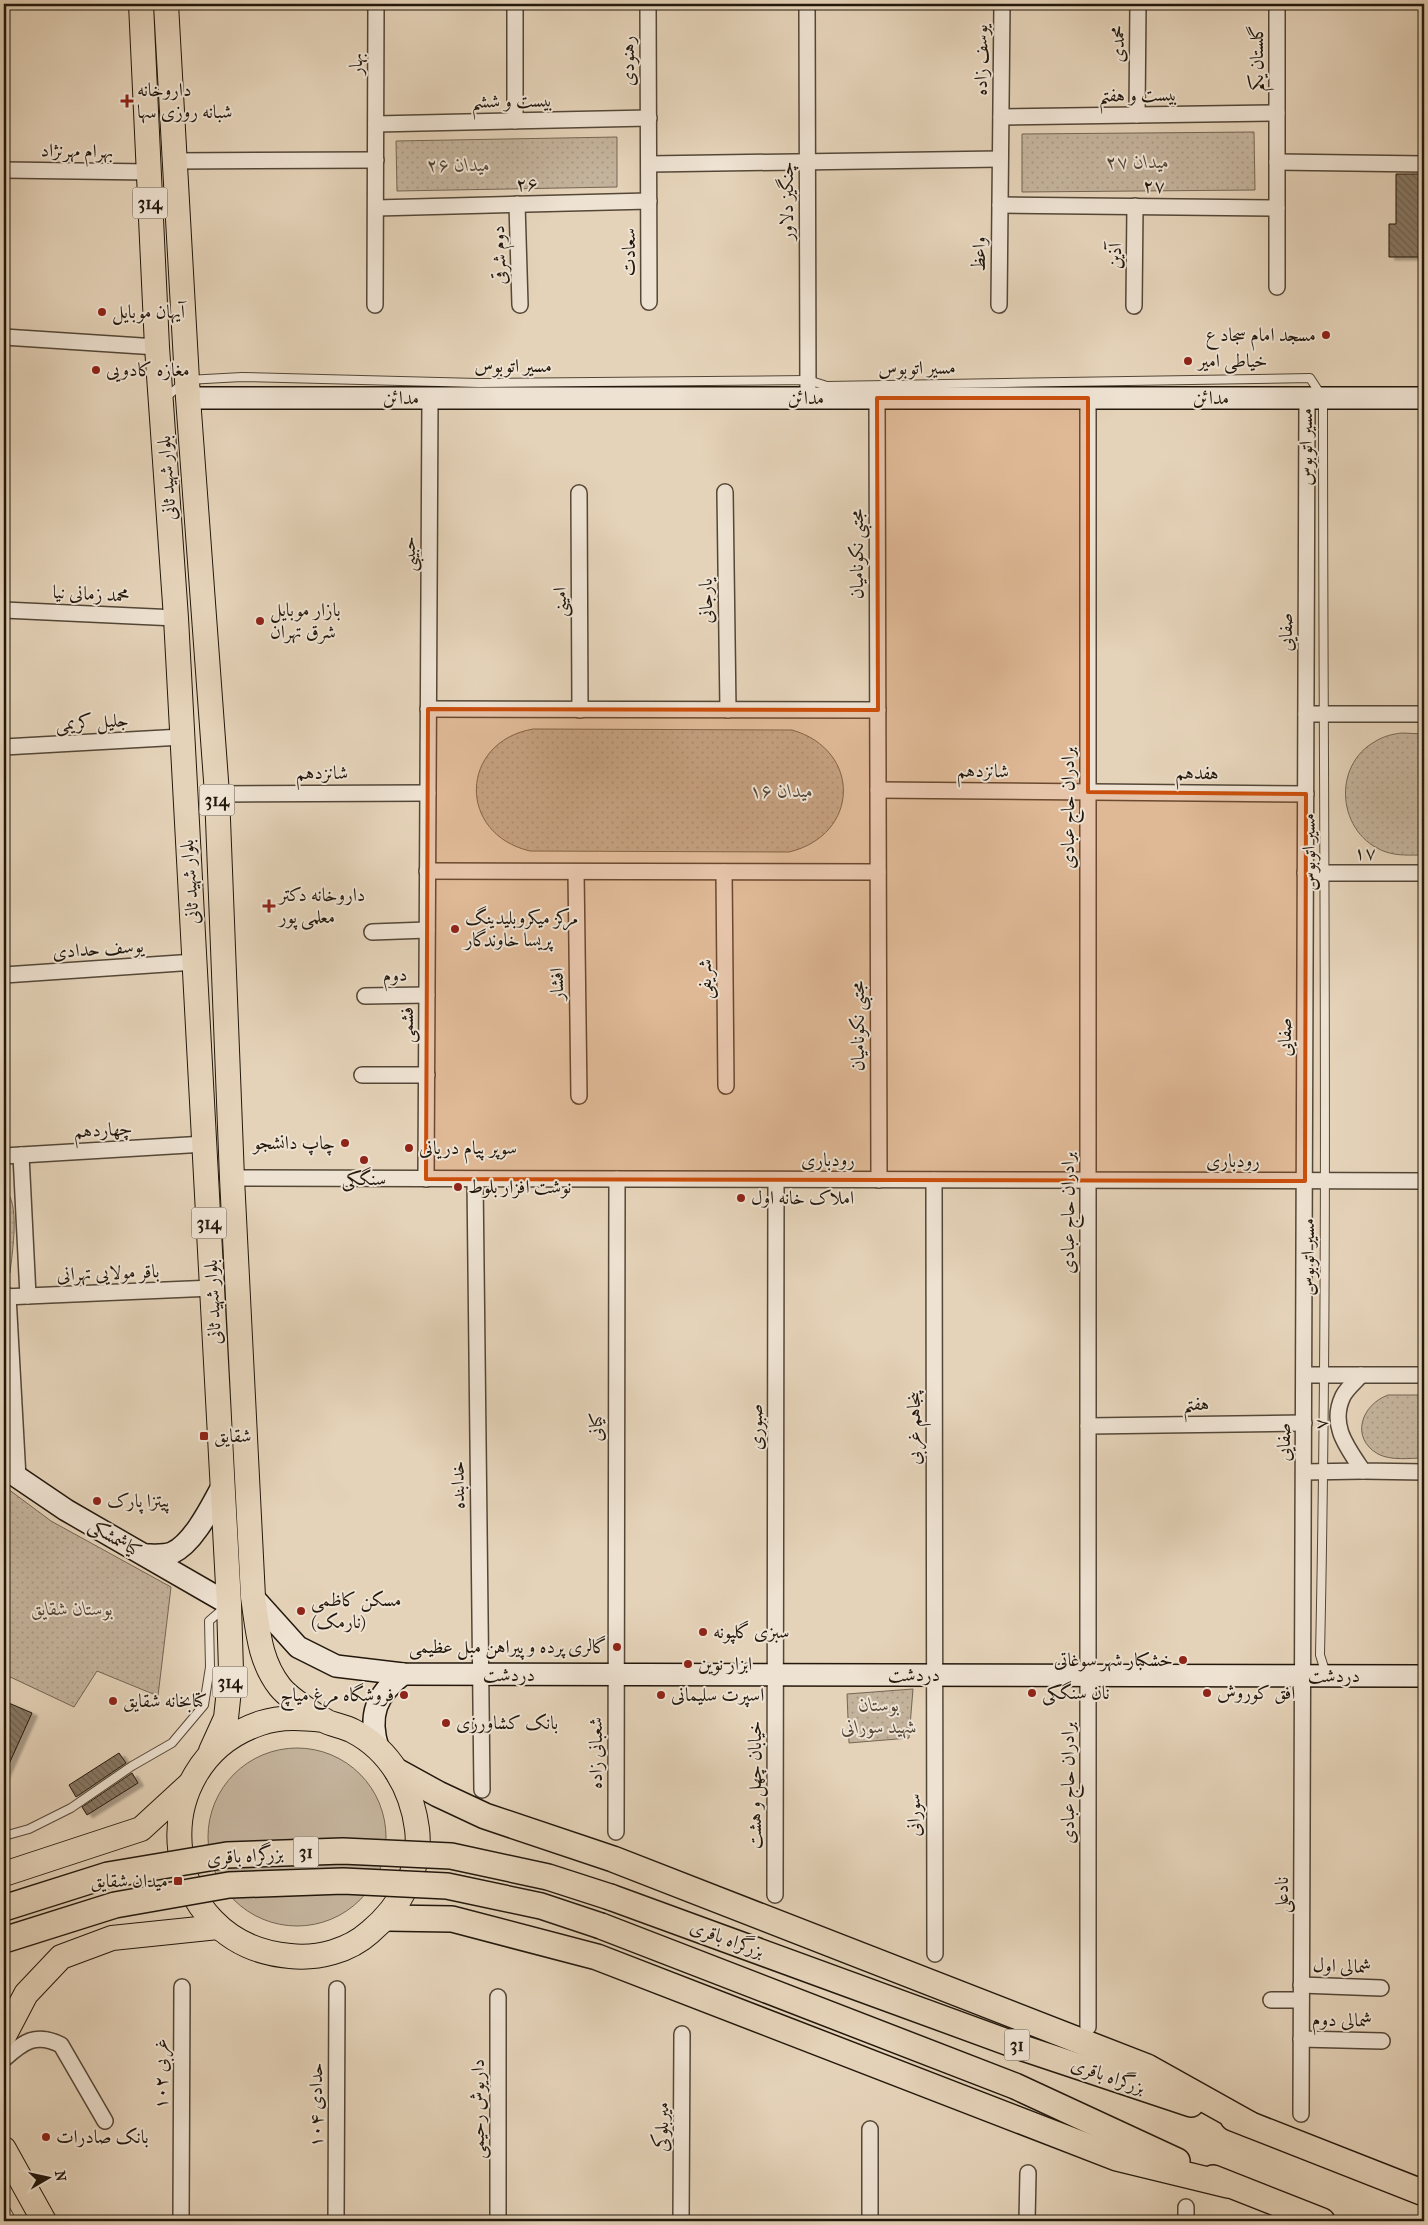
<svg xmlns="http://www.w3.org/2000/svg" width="1428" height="2225" viewBox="0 0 1428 2225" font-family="'IM FELL French Canon',Amiri,serif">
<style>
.grass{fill:#c4b39c;stroke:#746654}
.park{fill:url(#park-dots);stroke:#746654}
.building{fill:url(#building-back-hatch);stroke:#23180c;filter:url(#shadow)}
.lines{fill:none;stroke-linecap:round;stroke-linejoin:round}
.service-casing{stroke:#544737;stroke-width:10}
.minor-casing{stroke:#544737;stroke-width:18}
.secondary-casing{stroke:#23180c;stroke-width:24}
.primary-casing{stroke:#23180c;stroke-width:26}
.trunk-casing{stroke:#23180c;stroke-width:28}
.service{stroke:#eee2d2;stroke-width:8}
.minor{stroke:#eee2d2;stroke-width:15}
.secondary{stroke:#eee2d2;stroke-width:21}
.primary{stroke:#e5d3b9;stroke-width:24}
.trunk{stroke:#e5d3b9;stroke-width:25}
.trunk-bridge-casing{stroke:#23180c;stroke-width:28;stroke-linecap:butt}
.trunk-bridge{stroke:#e5d3b9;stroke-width:25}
.marked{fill:#ca4f0c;fill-opacity:0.2;stroke:#ca4f0c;stroke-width:4;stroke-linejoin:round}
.poi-dot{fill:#8f2418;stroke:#eee2d2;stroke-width:2}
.labels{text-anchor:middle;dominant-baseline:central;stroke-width:4;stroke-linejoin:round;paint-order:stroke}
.shield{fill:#eee2d2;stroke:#605547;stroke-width:1}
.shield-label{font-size:18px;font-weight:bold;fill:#23180c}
.street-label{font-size:19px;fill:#23180c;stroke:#eee2d2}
.poi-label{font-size:19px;fill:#23180c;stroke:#eee2d2;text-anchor:start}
.park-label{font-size:19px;font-style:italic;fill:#534637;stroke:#eee2d2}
</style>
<defs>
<pattern id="park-dots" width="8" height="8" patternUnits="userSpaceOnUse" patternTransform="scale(1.25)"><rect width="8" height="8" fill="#c4b39c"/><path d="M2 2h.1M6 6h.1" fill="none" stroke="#a89985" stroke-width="1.8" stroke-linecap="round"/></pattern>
<pattern id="building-back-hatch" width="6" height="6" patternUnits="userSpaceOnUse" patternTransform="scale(1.25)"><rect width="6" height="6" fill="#887966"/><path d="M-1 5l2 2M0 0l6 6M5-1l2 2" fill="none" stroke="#6f6252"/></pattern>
<filter id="shadow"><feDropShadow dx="5.5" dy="3" stdDeviation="1" flood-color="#0004"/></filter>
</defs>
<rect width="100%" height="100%" fill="#e5d3b9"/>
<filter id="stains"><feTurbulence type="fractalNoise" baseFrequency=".004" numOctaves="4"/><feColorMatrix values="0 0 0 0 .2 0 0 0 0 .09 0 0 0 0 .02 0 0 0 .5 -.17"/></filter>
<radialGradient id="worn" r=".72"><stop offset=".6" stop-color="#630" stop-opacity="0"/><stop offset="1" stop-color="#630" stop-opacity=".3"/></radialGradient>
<circle class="grass" cx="297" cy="1837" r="89"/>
<g class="park">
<polygon points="1254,132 1255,190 1022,192 1022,134"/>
<polygon points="617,137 617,187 397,191 396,141"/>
<path d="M533 729 792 730C862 750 860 835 789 852L530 851C457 834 459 742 533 729Z"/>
<path d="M1402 733 1424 734V855C1411 855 1398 856 1386 852 1337 835 1331 765 1376 741 1384 736 1393 734 1402 733Z"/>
<path d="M4 1189C21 1201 12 1253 10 1273L4 1274Z"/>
<path d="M1388 1395H1424V1458C1410 1458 1391 1461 1378 1454 1350 1438 1361 1405 1388 1395Z"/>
<polygon points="4,1486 51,1521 171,1587 158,1696 97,1671 74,1707 4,1674"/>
<polygon points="913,1689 909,1738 849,1743 847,1694"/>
</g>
<g class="building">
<polygon points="1396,174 1424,174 1424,257 1389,257 1389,224 1396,224"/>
<polygon points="4,1701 32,1713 4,1775"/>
<polygon points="119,1753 126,1763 76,1797 69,1785"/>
<polygon points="132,1773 138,1783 87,1815 82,1807"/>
</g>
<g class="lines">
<defs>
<g id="service">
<path d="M165 398 187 380 242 377 478 383 808 380 827 386 1310 378 1323 398C1323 817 1329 1236 1320 1655L1326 1674"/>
<polyline points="4,1836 29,1829 71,1808 132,1766 172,1743 204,1705 210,1667 209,1621 224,1608"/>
<polyline points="4,2207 12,2221"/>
</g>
<g id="minor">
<polyline points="648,4 649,302"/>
<polyline points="807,4 808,398"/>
<polyline points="1137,115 1138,4"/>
<polyline points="1001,117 1277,113"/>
<polyline points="515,121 515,4"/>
<polyline points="376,124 649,118"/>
<polyline points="173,161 376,160"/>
<polyline points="1277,162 1424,164"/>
<polyline points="649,164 1000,159"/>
<polyline points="4,170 149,172"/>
<polyline points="517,204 520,305"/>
<polyline points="1000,205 1277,208"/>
<polyline points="376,208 649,201"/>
<polyline points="1277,287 1277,4"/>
<polyline points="375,305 376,4"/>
<polyline points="999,305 1002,4"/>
<polyline points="1134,306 1135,206"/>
<polyline points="4,337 157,347"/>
<polyline points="877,398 879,1180"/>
<polyline points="725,492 728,710"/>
<polyline points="579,493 580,710"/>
<polyline points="4,610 176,618"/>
<polyline points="428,709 878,710"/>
<polyline points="1306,714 1424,714"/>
<polyline points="4,747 182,737"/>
<polyline points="878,790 1306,794"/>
<polyline points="217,794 428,793"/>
<polyline points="427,871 878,872"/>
<polyline points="576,872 579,1096"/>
<polyline points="724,872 726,1086"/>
<polyline points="1305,873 1424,873"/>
<polyline points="372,932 427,930"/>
<polyline points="4,975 195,962"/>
<polyline points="365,996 427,995"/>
<polyline points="362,1075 427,1075"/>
<polyline points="21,1155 28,1296"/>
<polyline points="4,1156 205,1144"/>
<polyline points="232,1178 1424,1181"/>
<polyline points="426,1179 430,398"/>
<polyline points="475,1179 482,1790"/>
<polyline points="934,1180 935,1954"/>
<polyline points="8,1296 18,1478"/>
<polyline points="4,1297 213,1288"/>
<polyline points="1304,1375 1424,1375"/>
<path d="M1361 1375C1356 1381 1347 1388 1343 1396 1329 1425 1347 1447 1363 1471L1424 1472"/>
<polyline points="1088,1426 1304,1423"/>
<polyline points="1304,1472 1363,1471"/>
<polyline points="616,1832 617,1179"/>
<polyline points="775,1895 776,1180"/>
<polyline points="1301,1985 1381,1988"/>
<polyline points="1271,2000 1301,2000"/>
<polyline points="1088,2027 1088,398"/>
<polyline points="1301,2039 1382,2041"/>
<path d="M4 2059C23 2042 36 2032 61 2045L105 2121"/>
<polyline points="1301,2114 1307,398"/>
<polyline points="870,2129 870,2221"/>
<polyline points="181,2221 182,1987"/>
<polyline points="336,2221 337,1989"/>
<polyline points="498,2221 498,1997"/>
<polyline points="681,2221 682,2034"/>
<polyline points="1027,2221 1028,2173"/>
<polyline points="1186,2221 1186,2207"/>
</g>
<g id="secondary">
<polyline points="188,398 1424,398"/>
<polyline points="4,1468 66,1510 229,1604"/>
<path d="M145 1555C153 1555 165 1556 172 1553 194 1543 212 1505 223 1485"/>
<polyline points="253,1597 298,1647 336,1666 403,1674 1424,1676"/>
<path d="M378 1748C368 1715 376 1695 403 1674"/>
</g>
<g id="primary">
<polyline points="141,4 157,347 176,618 229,1604 231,1671 226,1718 211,1751"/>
<path d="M166 4 188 398 217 794 232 1178 253 1597C258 1630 259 1660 280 1687 288 1697 312 1713 323 1720 332 1725 344 1726 353 1731 390 1750 412 1789 417 1829 422 1869 400 1907 370 1932 349 1951 318 1959 290 1956 158 1945 139 1763 261 1723 282 1716 303 1718 324 1720"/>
<polyline points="4,1874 141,1829 190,1784"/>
<polyline points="4,2036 26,1994 61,1957 112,1938 218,1927"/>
<polyline points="4,2149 44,2221"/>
</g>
<g id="trunk">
<polyline points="398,1772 438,1794 485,1816 613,1859 1147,2067 1249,2124"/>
<polyline points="610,1897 1026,2049 1191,2104"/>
<polyline points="387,1918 452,1919 597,1957 1117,2158 1228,2185"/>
<polyline points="601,1926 1015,2086 1177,2161"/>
<polyline points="1233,2118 1424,2193"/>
<polyline points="1213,2178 1322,2221"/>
</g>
</defs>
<use href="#service" class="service-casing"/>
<use href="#minor" class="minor-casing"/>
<use href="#secondary" class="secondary-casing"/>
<use href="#primary" class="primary-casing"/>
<use href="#trunk" class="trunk-casing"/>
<use href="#service" class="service"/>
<use href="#minor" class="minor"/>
<use href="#secondary" class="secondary"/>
<use href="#primary" class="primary"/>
<use href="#trunk" class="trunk"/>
<defs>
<g id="trunk-bridge">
<polyline points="4,1908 108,1875 227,1855 343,1851 451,1856 548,1877 610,1897"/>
<polyline points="4,1940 115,1905 229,1885 343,1881 447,1886 541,1906 601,1926"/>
</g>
</defs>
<use href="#trunk-bridge" class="trunk-bridge-casing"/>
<use href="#trunk-bridge" class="trunk-bridge"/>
</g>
<path class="marked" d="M877 398H1088V792L1306 794 1305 1181 426 1179 428 709 878 710Z"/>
<g class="poi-dot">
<path d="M124.5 93.5h5v5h5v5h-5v5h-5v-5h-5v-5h5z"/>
<circle cx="102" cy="312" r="5"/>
<circle cx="1326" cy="335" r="5"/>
<circle cx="1188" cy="361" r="5"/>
<circle cx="96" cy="370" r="5"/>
<circle cx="260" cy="621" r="5"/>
<path d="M266.5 898.5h5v5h5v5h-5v5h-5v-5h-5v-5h5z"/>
<circle cx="455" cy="929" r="5"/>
<circle cx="345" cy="1143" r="5"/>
<circle cx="409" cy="1148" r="5"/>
<circle cx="364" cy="1160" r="5"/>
<circle cx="458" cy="1187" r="5"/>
<circle cx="741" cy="1198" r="5"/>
<rect x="199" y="1431" width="10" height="10" rx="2.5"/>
<circle cx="97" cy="1501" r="5"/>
<circle cx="301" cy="1611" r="5"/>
<circle cx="703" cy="1632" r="5"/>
<circle cx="617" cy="1647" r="5"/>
<circle cx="1183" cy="1660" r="5"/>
<circle cx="688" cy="1664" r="5"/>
<circle cx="1032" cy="1693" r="5"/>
<circle cx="1207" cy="1693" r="5"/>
<circle cx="404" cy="1695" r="5"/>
<circle cx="661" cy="1695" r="5"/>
<circle cx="113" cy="1701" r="5"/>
<circle cx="446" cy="1723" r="5"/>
<rect x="173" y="1876" width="10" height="10" rx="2.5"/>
<circle cx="46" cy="2137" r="5"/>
</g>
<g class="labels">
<g class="shield">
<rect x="132.5" y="187.5" width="35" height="31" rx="4"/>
<rect x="199.5" y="784.5" width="35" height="31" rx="4"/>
<rect x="191.5" y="1207.5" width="35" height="31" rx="4"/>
<rect x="212.5" y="1666.5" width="35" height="31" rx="4"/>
<rect x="293.5" y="1836.5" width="25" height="31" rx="4"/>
<rect x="1004.5" y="2029.5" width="25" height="31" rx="4"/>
</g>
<g class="shield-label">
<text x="150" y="203">314</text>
<text x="217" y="800">314</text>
<text x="209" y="1223">314</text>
<text x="230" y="1682">314</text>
<text x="306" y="1852">31</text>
<text x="1017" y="2045">31</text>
</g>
<g class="street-label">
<text transform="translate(1118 44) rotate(-89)">محمدی</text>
<text transform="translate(1257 58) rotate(-90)">گلستان یکم</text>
<text transform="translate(981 60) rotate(-90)">یوسف زاده</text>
<text transform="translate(628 61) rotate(-90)">رهنودی</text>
<text transform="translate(356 64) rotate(-90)">بهار</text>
<text transform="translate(1138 95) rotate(-1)">بیست و هفتم</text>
<text transform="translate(512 101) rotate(-1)">بیست و ششم</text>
<text transform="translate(77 151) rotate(1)">بهرام مهرنژاد</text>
<text transform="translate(527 184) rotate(-1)">۲۶</text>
<text transform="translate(1154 186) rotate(1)">۲۷</text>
<text transform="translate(787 201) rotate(-90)">چنگیز دلاور</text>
<text transform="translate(629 252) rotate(-90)">سعادت</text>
<text transform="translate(979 254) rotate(-89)">واعظ</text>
<text transform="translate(499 255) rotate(-92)">دوم شرقی</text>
<text transform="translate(1115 256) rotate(-89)">آذین</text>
<text x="513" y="366">مسیر اتوبوس</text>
<text transform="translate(917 368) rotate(-1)">مسیر اتوبوس</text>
<text x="401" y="398">مدائن</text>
<text x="806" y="398">مدائن</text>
<text x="1211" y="398">مدائن</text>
<text transform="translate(1306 447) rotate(-90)">مسیر اتوبوس</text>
<text transform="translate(167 478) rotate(-94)">بلوار شهید ثانی</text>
<text transform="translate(409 554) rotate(-90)">حبیبی</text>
<text transform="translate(857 554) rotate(-90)">مجتبی نکونامیان</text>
<text transform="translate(91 594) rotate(3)">محمد زمانی نیا</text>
<text transform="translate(706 601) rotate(-91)">یارجانی</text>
<text transform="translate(560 602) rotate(-90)">امینی</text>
<text transform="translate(1286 632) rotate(-90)">صفایی</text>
<text transform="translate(92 722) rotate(-3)">جلیل کریمی</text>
<text transform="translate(983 771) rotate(1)">شانزدهم</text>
<text x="322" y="773">شانزدهم</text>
<text transform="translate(1197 773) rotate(1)">هفدهم</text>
<text transform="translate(1068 808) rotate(-90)">برادران حاج عبادی</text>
<text transform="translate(1309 852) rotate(-91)">مسیر اتوبوس</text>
<text x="1365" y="853">۱۷</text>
<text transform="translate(190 882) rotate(-94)">بلوار شهید ثانی</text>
<text transform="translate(98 949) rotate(-4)">یوسف حدادی</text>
<text transform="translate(395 975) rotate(-2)">دوم</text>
<text transform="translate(705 979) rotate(-90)">شریفی</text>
<text transform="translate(557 984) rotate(-91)">افشار</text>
<text transform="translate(407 1025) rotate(-90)">فشمی</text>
<text transform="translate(858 1026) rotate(-90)">مجتبی نکونامیان</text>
<text transform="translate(1285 1037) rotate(-90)">صفایی</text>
<text transform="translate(103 1130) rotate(-3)">چهاردهم</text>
<text x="828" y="1160">رودباری</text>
<text x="1233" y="1161">رودباری</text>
<text transform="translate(1068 1213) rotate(-90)">برادران حاج عبادی</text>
<text transform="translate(1308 1257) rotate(-90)">مسیر اتوبوس</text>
<text transform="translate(108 1273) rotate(-2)">باقر مولایی تهرانی</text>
<text transform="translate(213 1302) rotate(-93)">بلوار شهید ثانی</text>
<text transform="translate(1196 1404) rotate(-1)">هفتم</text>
<text transform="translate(1321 1424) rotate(-96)">۷</text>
<text transform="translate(596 1427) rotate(-90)">کیانی</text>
<text transform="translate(756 1427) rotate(-90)">صبوری</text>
<text transform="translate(914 1428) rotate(-90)">پنجاهم غربی</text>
<text transform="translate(1284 1442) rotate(-90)">صفایی</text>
<text transform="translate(458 1485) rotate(-91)">خدابنده</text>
<text transform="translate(115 1538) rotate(30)">کیاشمشکی</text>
<text x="509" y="1675">دردشت</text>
<text x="914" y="1675">دردشت</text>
<text x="1334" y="1676">دردشت</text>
<text transform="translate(596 1753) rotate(-90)">شعبانی زاده</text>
<text transform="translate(1068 1783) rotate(-90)">برادران حاج عبادی</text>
<text transform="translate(755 1785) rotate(-90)">خیابان چهل و هشت</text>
<text transform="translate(914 1815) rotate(-90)">سورانی</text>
<text transform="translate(245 1856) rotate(-4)">بزرگراه باقری</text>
<text transform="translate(1282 1895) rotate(-90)">نادعلی</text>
<text transform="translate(727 1939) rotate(20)">بزرگراه باقری</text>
<text transform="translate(1342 1966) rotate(2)">شمالی اول</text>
<text transform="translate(1342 2020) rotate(1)">شمالی دوم</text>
<text transform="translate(161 2074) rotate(-90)">۱۰۲ غربی</text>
<text transform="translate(1108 2076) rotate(19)">بزرگراه باقری</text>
<text transform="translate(316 2105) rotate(-90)">حدادی ۱۰۴</text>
<text transform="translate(478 2109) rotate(-90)">داریوش رحیمی</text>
<text transform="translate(662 2127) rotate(-89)">میربلوکی</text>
</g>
<g class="poi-label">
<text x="137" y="90">داروخانه<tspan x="137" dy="22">شبانه روزی سها</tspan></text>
<text x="112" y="312">آیهان موبایل</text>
<text x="1316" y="335" text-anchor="end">مسجد امام سجاد ع</text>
<text x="1198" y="361">خیاطی امیر</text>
<text x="106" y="370">مغازه کادویی</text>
<text x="270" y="610">بازار موبایل<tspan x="270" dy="22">شرق تهران</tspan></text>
<text x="279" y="895">داروخانه دکتر<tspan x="279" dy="22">معلمی پور</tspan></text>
<text x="465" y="918">مرکز میکروبلیدینگ<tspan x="465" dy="22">پریسا خاوندگار</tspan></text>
<text x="335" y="1143" text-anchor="end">چاپ دانشجو</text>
<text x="419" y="1148">سوپر پیام دریانی</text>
<text x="364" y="1179" text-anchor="middle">سنگکی</text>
<text x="468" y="1187">نوشت افزار بلوط</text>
<text x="751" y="1198">املاک خانه اول</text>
<text x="214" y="1436">شقایق</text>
<text x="107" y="1501">پیتزا پارک</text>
<text x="311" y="1600">مسکن کاظمی<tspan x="311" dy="22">(نارمک)</tspan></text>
<text x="713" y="1632">سبزی گلپونه</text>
<text x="607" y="1647" text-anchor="end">گالری پرده و پیراهن مبل عظیمی</text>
<text x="1173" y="1660" text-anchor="end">خشکبار شهر سوغاتی</text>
<text x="698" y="1664">ابزار نوین</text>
<text x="1042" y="1693">نان سنگکی</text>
<text x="1217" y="1693">افق کوروش</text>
<text x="394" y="1695" text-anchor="end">فروشگاه مرغ میاچ</text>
<text x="671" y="1695">اسپرت سلیمانی</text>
<text x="123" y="1701">کتابخانه شقایق</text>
<text x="456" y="1723">بانک کشاورزی</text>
<text x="168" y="1881" text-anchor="end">میدان شقایق</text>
<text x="56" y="2137">بانک صادرات</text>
</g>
<g class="park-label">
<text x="1138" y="162">میدان ۲۷</text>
<text x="459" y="165">میدان ۲۶</text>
<text x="782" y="791">میدان ۱۶</text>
<text x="72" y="1609">بوستان شقایق</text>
<text x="879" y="1705">بوستان<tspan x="879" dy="22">شهید سورانی</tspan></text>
</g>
</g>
<rect width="1428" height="2225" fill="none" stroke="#e5d3b9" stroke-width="20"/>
<rect x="5" y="5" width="1418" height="2215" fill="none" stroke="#23180c" stroke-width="2.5"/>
<rect x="10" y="10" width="1408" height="2205" fill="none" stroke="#23180c"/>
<g transform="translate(48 2178) rotate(81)" stroke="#eee2d2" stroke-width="4" paint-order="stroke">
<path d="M0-4L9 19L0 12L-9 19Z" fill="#23180c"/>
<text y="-8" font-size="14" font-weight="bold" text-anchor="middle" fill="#23180c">N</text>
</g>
<rect width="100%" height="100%" filter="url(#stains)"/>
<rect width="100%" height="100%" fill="url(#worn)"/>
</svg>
